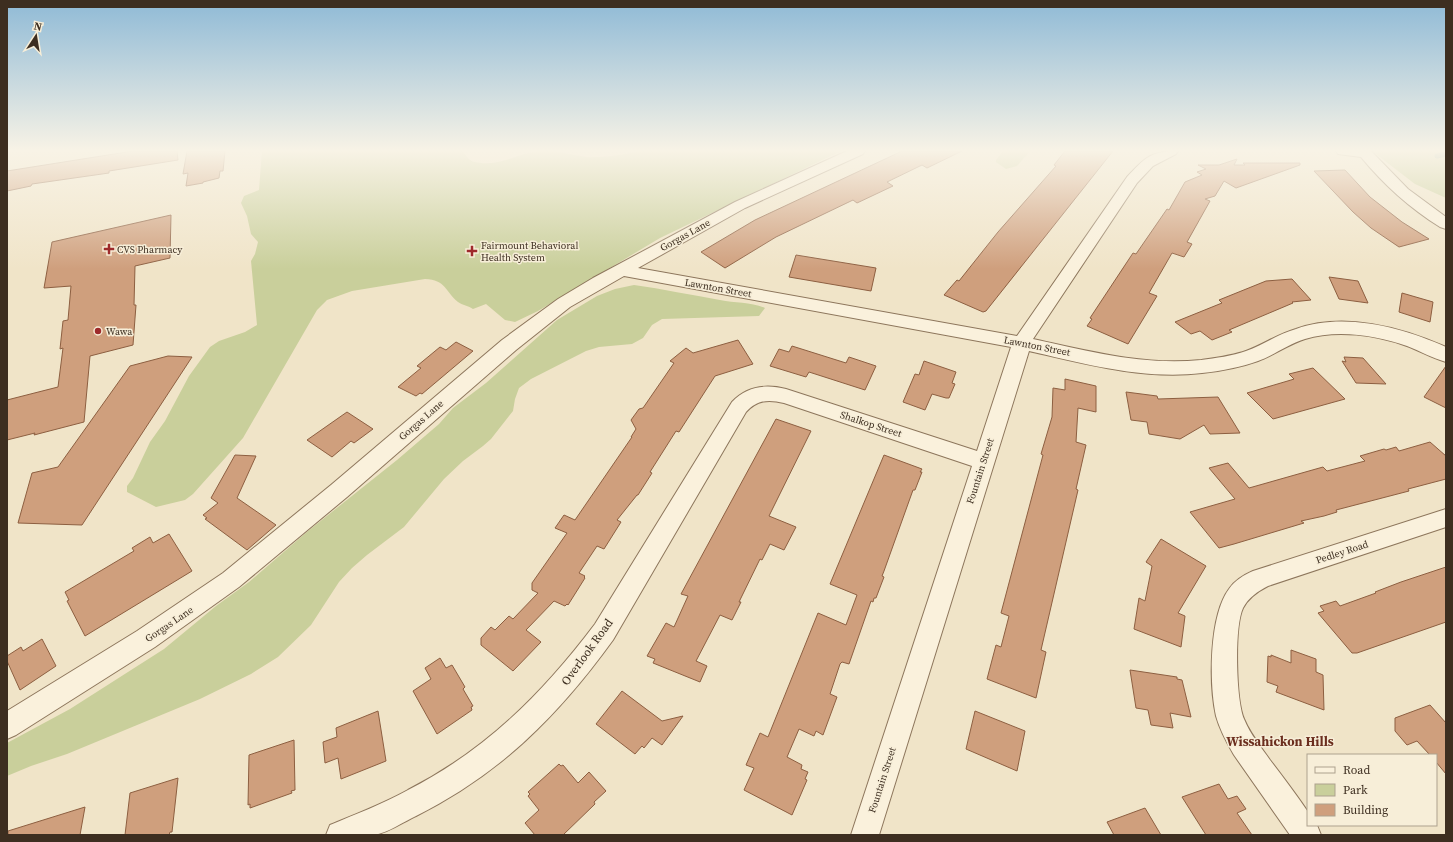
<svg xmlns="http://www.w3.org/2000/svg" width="1453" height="842" viewBox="0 0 1453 842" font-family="'Source Serif 4',serif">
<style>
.green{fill:#c9cf9b}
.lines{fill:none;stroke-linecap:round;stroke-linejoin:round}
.stream{stroke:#6f938a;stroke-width:5}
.building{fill:#cf9f7d;stroke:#8d5f41}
.minor-casing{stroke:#8d765c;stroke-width:2}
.minor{fill:#faf1dc;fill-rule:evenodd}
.poi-dot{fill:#9e2a2b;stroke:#f7eed8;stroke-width:1.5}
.labels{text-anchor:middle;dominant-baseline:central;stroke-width:3;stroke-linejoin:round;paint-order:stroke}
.street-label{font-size:10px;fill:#3d2e20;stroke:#f7eed8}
.poi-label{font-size:10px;fill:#3d2e20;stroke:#f7eed8;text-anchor:start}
.near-street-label{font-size:12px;fill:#3d2e20;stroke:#f7eed8}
.near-neighbourhood-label{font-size:13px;font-weight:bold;fill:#6b2e1e;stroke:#f7eed8}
</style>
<rect width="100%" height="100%" fill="#f0e4c8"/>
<g class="green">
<path d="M262 151H463C468 160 471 162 481 163 503 165 521 152 541 151 556 150 571 155 586 157 601 158 624 155 638 151H841L660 238 538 311 515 322 505 320 486 304 473 309C469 306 462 305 458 302 445 291 446 280 425 279L352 291 327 300 317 310 243 438 193 494 185 500 156 507 127 492V486L133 478 150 442 165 421 189 376 210 347 219 341 245 332 257 325 251 261 255 254 258 242 251 234 247 216 241 203 244 196 259 190Z"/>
<polygon points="1003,151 1030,151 1017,166 1006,169 996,162 996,160"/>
<polygon points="1372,151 1446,151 1446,198 1415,184"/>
<path d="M634 285C663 289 691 295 720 300 735 303 751 302 765 308L759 316 662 319 652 325 643 338 632 344 599 347 586 351 531 379 519 388 515 399 513 411 491 439 483 446 463 461 444 479 404 527 367 555 352 568 339 582 311 625 278 657 251 674 200 699 67 754 31 766 7 776V743L70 709 164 649 216 606 249 582 308 531 397 460 439 424 453 408 486 383 557 320 597 296 615 289Z"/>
</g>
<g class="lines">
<polyline class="stream" points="1437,156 1446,154"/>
</g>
<g class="building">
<polygon points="133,151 177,151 178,160 109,171 109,173 32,184 31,186 7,191 7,171"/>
<polygon points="187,151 225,151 223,171 220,171 219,178 203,182 203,183 186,186 188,173 183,174"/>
<polygon points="899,151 962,151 927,168 922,165 887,182 893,186 857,203 853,200 776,237 725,268 701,252 755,220 900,152"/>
<polygon points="1065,151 1113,151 986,311 983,312 944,295 957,280 959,281 998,232 1056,166 1054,165"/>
<polygon points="1237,159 1234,165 1245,165 1243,163 1300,163 1300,165 1236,188 1224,181 1215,196 1205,199 1210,201 1187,242 1192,244 1184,257 1172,253 1149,293 1157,296 1128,344 1087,326 1092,319 1090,318 1133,253 1136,254 1167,209 1169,210 1185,182 1202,175 1197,172 1206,169 1198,165 1219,165"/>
<polygon points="1345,170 1370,197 1402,222 1429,239 1399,247 1371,228 1353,212 1314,171"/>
<polygon points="171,215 170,258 135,266 134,305 136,305 133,345 90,356 84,422 34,435 35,433 7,440 7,400 58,387 63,348 60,349 63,321 68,320 71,286 44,288 52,242"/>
<polygon points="796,255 876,268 871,291 789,277"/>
<polygon points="1329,277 1358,281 1368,303 1339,299"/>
<polygon points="1292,279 1311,300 1292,302 1293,303 1229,330 1232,332 1212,340 1200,331 1191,334 1175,322 1222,303 1219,300 1266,281"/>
<polygon points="1402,293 1433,302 1430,322 1399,312"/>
<polygon points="738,340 753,364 715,376 679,432 676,431 650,472 652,473 638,495 637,495 617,520 621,522 604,549 597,546 579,573 585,576 584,577 585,578 568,605 567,604 565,606 554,601 526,630 541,642 513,671 481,645 481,638 491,627 495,630 509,616 513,619 538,593 532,590 532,583 567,533 555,528 564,515 575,520 632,437 631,437 636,429 631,420 639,409 643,408 674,363 670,361 686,348 693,353"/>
<polygon points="456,342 473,351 422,394 420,393 416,396 398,387 421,368 417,366 440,347 446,350"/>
<polygon points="792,346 846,363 849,357 876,366 865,390 809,372 806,377 770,366 779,349 789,352"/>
<polygon points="168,356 192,357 82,525 18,523 32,473 58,467 130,366"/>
<polygon points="1344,357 1363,358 1386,384 1356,383 1342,361 1346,362"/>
<polygon points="924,361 956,372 952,383 955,384 949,398 946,398 932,394 925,410 903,402 915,374 919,375"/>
<polygon points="1446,366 1446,408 1424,397"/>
<polygon points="1313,368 1345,399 1273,419 1247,393 1291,380 1294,379 1289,374"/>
<polygon points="1065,379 1096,386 1096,412 1078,408 1076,442 1086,445 1076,489 1078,490 1041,650 1046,652 1036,698 987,679 996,645 1001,647 1009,616 1001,613 1043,455 1041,454 1052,417 1053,388 1065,390"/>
<polygon points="1126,392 1157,396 1158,399 1218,397 1240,433 1210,434 1204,425 1180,439 1149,434 1147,422 1131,420"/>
<polygon points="347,412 373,429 354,443 351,441 332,457 307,440"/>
<polygon points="776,419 811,431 769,516 796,527 784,550 770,544 762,560 760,559 739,602 741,602 732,620 720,615 696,661 707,666 700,682 653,663 655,659 647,656 666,623 674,627 688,596 681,594"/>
<polygon points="1430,442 1446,456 1446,479 1408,489 1409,491 1336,510 1337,512 1324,516 1301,521 1304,523 1234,544 1219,548 1190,512 1235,499 1209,468 1228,463 1249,488 1323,467 1327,471 1365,461 1360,456 1384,449 1386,450 1396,447 1399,451"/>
<polygon points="235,455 256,456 237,498 276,525 247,550 205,519 207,518 203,515 218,503 211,498"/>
<polygon points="884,455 922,469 920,472 922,472 915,490 913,490 884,571 882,576 884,577 876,598 874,598 873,602 871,601 849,664 842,662 840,664 830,694 837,697 823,735 816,731 814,736 799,729 787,757 802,765 801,769 808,772 805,779 807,780 792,815 744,790 754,768 746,765 760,733 768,737 818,613 846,625 857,595 830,584"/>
<polygon points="169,534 192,571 85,636 67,601 69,600 65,592 134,551 132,548 150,537 153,543"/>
<polygon points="1161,539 1206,566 1178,613 1185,616 1181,647 1134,629 1139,598 1145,601 1152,566 1146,562"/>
<polygon points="1446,567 1446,622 1357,653 1352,653 1318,613 1324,611 1320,606 1336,601 1340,606 1376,593 1375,592 1401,582"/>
<polygon points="42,639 56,666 20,690 7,661 7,656 21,647 23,651"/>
<polygon points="1291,650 1316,659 1316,672 1323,675 1324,710 1276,692 1278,686 1267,682 1268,656 1271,657 1271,655 1291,663"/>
<polygon points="440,658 446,668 452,665 465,687 463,689 473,706 471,707 472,710 437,734 413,691 431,679 425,668"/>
<polygon points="1130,670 1177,677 1177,679 1182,680 1191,717 1170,713 1173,728 1151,725 1148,710 1136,708"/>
<polygon points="622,691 662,721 683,716 662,745 652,738 644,748 642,746 635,754 596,724"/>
<polygon points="1430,705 1446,723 1446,774 1436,762 1436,755 1430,755 1417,741 1407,745 1395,731 1395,718"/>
<polygon points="378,711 386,761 341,779 338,758 325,763 323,742 337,737 336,728"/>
<polygon points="975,711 1025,731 1017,771 966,749"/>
<polygon points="294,740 295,790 291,791 292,793 250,808 250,804 248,805 249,755"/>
<polygon points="559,764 561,766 563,765 578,783 589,772 606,791 594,802 595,804 563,835 535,835 525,823 539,810 528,796 530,794 528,792"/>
<polygon points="178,778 172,832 170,832 169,835 125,835 130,793"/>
<polygon points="1219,784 1228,799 1237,796 1246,809 1237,813 1252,835 1206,835 1182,797"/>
<polygon points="85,807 80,835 8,835 8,831"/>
<polygon points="1145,808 1161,835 1114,835 1107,822"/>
</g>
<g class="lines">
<defs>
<g id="minor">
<path d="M847 151H865L863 154 745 208 638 268 1017 336 1127 177C1145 158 1150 151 1178 151L1176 154 1153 166 1137 183 1033 339C1088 351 1144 366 1201 360 1216 358 1232 356 1246 351 1263 345 1278 334 1296 329 1344 312 1401 327 1446 347V362C1432 358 1420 351 1407 346 1376 335 1337 329 1305 339 1289 344 1274 355 1258 361 1241 367 1221 371 1202 373 1144 380 1085 364 1029 351L879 835H851L972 466 784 403C768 399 757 400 746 412L613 640C558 716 500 774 416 816 403 822 388 833 374 835 359 837 341 835 326 835L330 825C356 814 383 804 408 790 486 750 543 693 595 624L732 402C747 386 766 384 786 389L977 451 1011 347 624 276 570 307 516 350 347 497 239 587 155 647 16 735 7 739V711L137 631 223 573 331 485 502 340 558 299 593 278 735 202Z"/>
<path d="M1336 151H1371L1408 189 1446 217V229L1440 227C1410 208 1384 185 1361 157L1338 154Z"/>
<path d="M1446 509V527L1268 586C1258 591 1248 598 1243 608 1234 627 1236 700 1244 719 1250 734 1261 747 1270 760 1283 777 1296 794 1308 812V825H1317L1321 835H1290L1234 755C1227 743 1220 730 1216 716 1209 684 1209 616 1229 589 1235 580 1244 575 1253 571Z"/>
</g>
</defs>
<use href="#minor" class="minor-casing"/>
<use href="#minor" class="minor"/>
</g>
<linearGradient id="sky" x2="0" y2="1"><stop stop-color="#8fbad6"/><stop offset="0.56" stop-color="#f8f3e6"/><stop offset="1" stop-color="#f8f3e6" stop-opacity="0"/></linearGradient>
<rect width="1453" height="269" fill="url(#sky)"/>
<g class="poi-dot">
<path d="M107 243h4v4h4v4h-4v4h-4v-4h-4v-4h4z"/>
<path d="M470 245h4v4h4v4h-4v4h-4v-4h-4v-4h4z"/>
<circle cx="98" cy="331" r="4"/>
</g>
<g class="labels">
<g class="street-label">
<text transform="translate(685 235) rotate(-29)">Gorgas Lane</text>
<text transform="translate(718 288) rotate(10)">Lawnton Street</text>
<text transform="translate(1037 346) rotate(11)">Lawnton Street</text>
<text transform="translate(421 420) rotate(-41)">Gorgas Lane</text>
<text transform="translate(871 424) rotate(18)">Shalkop Street</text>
<text transform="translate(980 471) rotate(-72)">Fountain Street</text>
<text transform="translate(1342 552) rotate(-18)">Pedley Road</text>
<text transform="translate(169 624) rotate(-34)">Gorgas Lane</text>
<text transform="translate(882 780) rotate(-72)">Fountain Street</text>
</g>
<g class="poi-label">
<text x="481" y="245">Fairmount Behavioral<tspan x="481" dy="12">Health System</tspan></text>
<text x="117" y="249">CVS Pharmacy</text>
<text x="106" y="331">Wawa</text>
</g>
<g class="near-street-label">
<text transform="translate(587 652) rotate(-54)">Overlook Road</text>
</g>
<g class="near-neighbourhood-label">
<text x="1280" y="741">Wissahickon Hills</text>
</g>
</g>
<rect width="1453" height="842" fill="none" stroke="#3d2e20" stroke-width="16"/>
<rect x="1307" y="754" width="130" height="72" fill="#f7eed8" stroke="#ada18e"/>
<rect x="1315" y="767" width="20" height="6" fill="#faf1dc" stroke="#ada18e"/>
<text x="1343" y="774" font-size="12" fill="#3d2e20">Road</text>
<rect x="1315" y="784" width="20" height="12" fill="#c9cf9b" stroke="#ada18e"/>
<text x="1343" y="794" font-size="12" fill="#3d2e20">Park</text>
<rect x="1315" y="804" width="20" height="12" fill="#cf9f7d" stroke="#ada18e"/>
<text x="1343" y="814" font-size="12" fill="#3d2e20">Building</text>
<g transform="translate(36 36) rotate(12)" stroke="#f7eed8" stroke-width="3" paint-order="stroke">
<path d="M0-3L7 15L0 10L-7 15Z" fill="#3d2e20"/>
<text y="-6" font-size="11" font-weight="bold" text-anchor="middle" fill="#3d2e20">N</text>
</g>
</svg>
